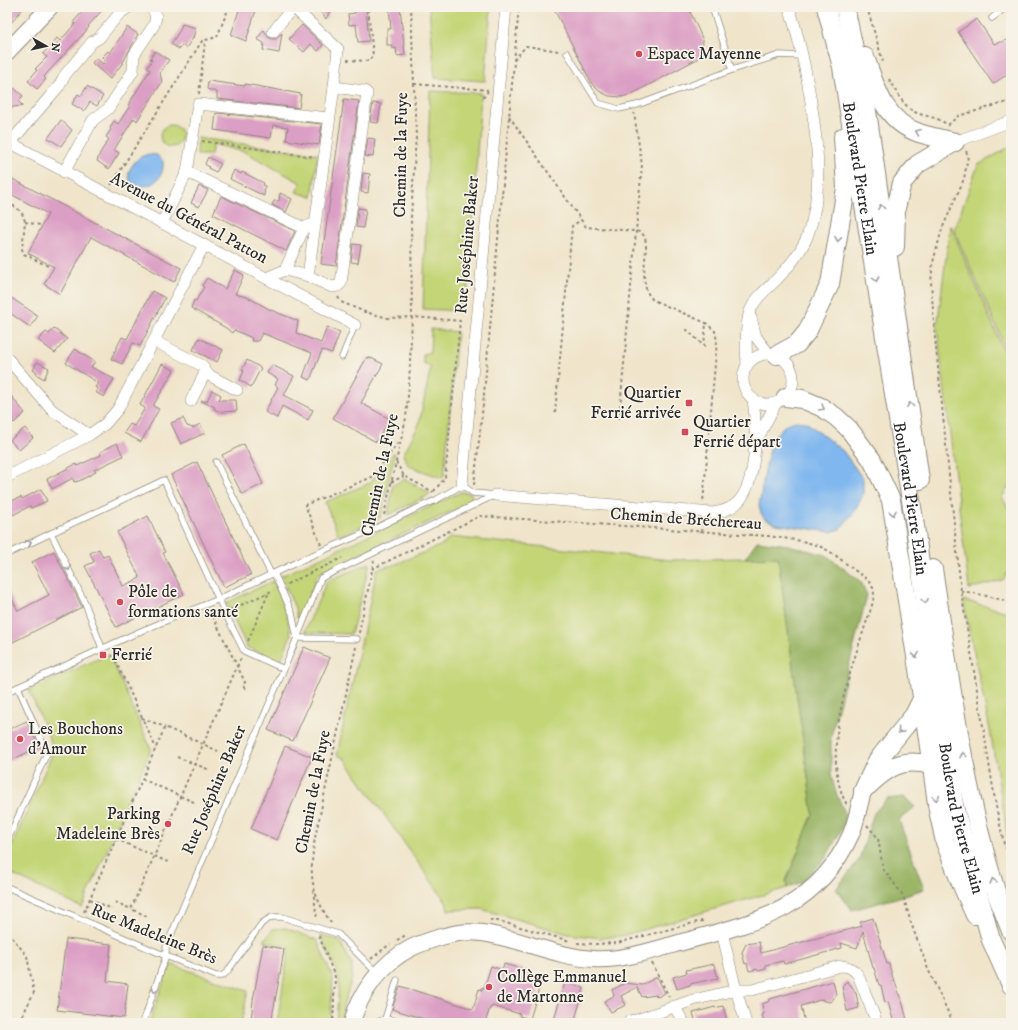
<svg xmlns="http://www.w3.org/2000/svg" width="1018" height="1030" viewBox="0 0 1018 1030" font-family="'IM FELL DW Pica',serif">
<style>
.green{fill:#c4d577;stroke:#788051}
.forest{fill:#9bb668;stroke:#63704a}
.water{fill:#80b7ef;stroke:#56718d}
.building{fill:#db9ec4}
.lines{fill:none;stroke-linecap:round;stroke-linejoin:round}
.lane-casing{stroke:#8e887b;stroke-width:7}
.street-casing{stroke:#8e887b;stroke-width:12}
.secondary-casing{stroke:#8e887b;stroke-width:18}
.primary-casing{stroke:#8e887b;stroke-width:20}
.path{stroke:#8e887b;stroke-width:2;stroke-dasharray:3 3;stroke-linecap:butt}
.lane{stroke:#fff;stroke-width:5.5}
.street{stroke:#fff;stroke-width:11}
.secondary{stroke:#fff;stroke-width:16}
.primary{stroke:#fff;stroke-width:18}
.oneway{stroke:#a0a0a0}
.poi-dot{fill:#d1495b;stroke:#f7f3e8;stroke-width:1.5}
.labels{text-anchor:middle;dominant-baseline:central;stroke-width:3.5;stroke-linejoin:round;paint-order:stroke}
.poi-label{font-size:17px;fill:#2b2b2b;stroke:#f7f3e8;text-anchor:start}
.street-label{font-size:17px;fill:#2b2b2b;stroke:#f7f3e8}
</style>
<rect width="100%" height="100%" fill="#f7f3e8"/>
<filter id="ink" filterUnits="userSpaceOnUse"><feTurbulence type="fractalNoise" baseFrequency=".025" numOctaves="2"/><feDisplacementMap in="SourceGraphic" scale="8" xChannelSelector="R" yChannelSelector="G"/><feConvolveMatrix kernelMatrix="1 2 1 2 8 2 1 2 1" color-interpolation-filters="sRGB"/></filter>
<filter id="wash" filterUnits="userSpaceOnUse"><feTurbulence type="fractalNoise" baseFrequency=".012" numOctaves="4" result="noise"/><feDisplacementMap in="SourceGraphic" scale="16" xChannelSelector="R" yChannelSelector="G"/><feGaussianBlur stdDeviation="0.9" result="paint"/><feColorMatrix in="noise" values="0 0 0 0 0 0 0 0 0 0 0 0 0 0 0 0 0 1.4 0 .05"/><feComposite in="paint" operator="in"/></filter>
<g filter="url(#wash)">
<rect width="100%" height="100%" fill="#f0e5cb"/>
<g class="green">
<polygon points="429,7 491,7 485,81 435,78"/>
<polygon points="430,91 481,93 468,291 463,291 462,311 423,309"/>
<circle cx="171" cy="136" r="11"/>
<polygon points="198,138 318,154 312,197 296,192 301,183 245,152 213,144 211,155 197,155"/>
<polygon points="1011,146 1011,360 954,230 978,165"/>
<polygon points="950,225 1011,367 1011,483 1002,497 1011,513 1011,567 1003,580 969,589 937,328"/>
<polygon points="431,329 457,332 444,477 442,478 409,466 403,455 419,424 431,366 423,363 423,354 430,352"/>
<polygon points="393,453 395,453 380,518 339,536 325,502 370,483"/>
<polygon points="405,479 431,494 388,515 393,485"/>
<polygon points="461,492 471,493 472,502 318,574 300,618 297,618 295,608 281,576"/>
<polygon points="450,537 670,560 778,557 813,814 786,881 787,888 622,936 601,938 568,934 481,909 448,910 446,902 344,758 337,755 377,569 396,564 444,544"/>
<polygon points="370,563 351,634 311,633 305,631 327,581"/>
<polygon points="273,581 286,610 291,635 280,662 247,647 226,603"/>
<polygon points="963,600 1011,613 1011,776 1008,777 1009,785 1011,786 1011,843 1008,838 990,730"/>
<polygon points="109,654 151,749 82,908 7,872 7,857 54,750 29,690"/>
<polygon points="286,928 317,940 333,978 330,1023 277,1023 289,947 264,941 273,929"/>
<polygon points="320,935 340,941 352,965 352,978 343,1006 342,1020 346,1022 346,1023 336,1023 339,981 336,970"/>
<polygon points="170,964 248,991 241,1023 158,1023 150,1020"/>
</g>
<g class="forest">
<polygon points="757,541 788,545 826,555 861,582 867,595 831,736 831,774 836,793 845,813 844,825 825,859 802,882 787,888 786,881 813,814 778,557 745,558"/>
<polygon points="904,797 915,807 899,820 924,889 896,898 852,910 836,889 859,860 874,813 887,799"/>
</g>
<g class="water">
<path d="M149 154 157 155 163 161C166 196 115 191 132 166 136 159 141 156 149 154Z"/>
<polygon points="796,421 806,422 843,451 863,479 863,495 854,512 840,529 831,532 776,524 765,519 761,513 759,505 766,465 773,438 786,424"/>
</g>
<g id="blocks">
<g class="building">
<polygon points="7,7 24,7 11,23 7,19"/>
<polygon points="87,7 105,7 88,26 89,27 85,32 48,72 44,77 46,79 37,89 28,81 37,70 35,69 47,57 43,54 57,38 60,41 75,24 73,22"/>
<polygon points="240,7 249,7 256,10 246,41 231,35"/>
<polygon points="317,7 332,7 326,19"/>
<polygon points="355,7 366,7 369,41 358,42 356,24 349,25 348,14 355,13"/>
<polygon points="389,7 400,7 405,55 397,56 396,48 392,49 392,45 387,45 387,29 391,29"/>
<polygon points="553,7 688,7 703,40 702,52 697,59 630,95 621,97 609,96 599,91 592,84"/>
<polygon points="977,19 994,44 1011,39 1011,72 993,84 958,32"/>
<polygon points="182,24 196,28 193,38 186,48 182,45 179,49 171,44 180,30"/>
<polygon points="302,25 323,45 318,51 311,44 304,52 289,39"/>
<polygon points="127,27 138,34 122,64 110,79 92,63 96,58 103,64 105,61 102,57 108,51 110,53"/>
<polygon points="264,30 268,37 272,39 276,39 282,33 279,53 263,50 264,43 257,39"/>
<polygon points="155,51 169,60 160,73 162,82 137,121 134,118 114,150 119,153 109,169 97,161 100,153 109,139 106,137 111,129 110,128 114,121 118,124 130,106 128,105 150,70 147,68 152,60 150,59"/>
<polygon points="208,81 245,86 245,84 301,94 299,108 217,99 217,92 207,89"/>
<polygon points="87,86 103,96 97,106 90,102 84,111 72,104 78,94 81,96"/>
<polygon points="14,88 23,96 18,101 23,106 13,107 7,114 7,96"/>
<polygon points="344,99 359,101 336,266 321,264"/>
<polygon points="373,103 381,104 378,123 370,122"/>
<polygon points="216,113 322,124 319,145 286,140 288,127 273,125 271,138 214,130"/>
<polygon points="61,120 72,130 61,146 48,138"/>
<polygon points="368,138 375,139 373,157 365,156"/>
<polygon points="208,157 221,164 216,172 208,168 209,167 205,164"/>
<polygon points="234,170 241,174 242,172 264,183 263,185 265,186 264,196 230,179"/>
<polygon points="363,173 370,174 368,193 361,192"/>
<polygon points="7,176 181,268 174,282 91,237 60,294 44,284 54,267 28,253 48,214 7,192"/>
<polygon points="199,186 208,190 199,207 191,203"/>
<polygon points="280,193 292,199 286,212 272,205 274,201 279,201"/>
<polygon points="221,196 295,231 286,251 213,214"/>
<polygon points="358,208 366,209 363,228 356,227"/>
<polygon points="353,244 361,245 358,263 351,262"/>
<polygon points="235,270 244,275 235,294 247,297 271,310 298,321 296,333 321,343 327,327 340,332 332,353 322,350 310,380 303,377 312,353 262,333 258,341 251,341 252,338 234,330 232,333 226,328 191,308 194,300 196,301 204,287 202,286 207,278 225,289"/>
<polygon points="152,291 165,298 140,346 133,343 122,364 111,359 122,337 127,339"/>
<polygon points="7,295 38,316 30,327 7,311"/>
<polygon points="54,328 67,339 55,353 38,340 46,332 49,334"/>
<polygon points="199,338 223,350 217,362 193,350"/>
<polygon points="75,349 95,362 91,367 114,379 104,397 95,392 98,389 95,387 98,383 66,363"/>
<polygon points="367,357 371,359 371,358 383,364 361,403 390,419 376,442 333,418"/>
<polygon points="247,360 261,368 251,387 240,380 244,371 242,370"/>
<polygon points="37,362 49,368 44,379 36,374 37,372 33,370"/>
<polygon points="162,364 174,370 153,406 159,409 141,442 124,433 130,424 134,426 145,408 140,405"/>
<polygon points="272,365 294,376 284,395 313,410 308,420 282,406 277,418 265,412 278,387 275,385 278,379 267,373"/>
<polygon points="212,390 221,395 219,400 236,400 237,411 221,412 214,409 215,407 201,401 207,401"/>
<polygon points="7,391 25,413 14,423 7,415"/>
<polygon points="183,418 187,426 193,428 200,424 205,433 181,444 171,423"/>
<polygon points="25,428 33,438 19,450 10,440"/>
<polygon points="117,443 123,456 94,470 96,472 79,481 74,482 73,478 52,489 47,479 76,464 77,466 101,455 100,452"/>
<polygon points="244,444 263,484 242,494 222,455"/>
<polygon points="197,462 251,575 224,587 171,475"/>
<polygon points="41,489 47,501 31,508 30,506 7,518 7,503 21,497 22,499"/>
<polygon points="148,516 165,552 163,553 184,594 116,627 85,566 94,562 90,553 99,549 103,557 108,555 123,586 140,578 117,532"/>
<polygon points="54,551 82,607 7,645 7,589 18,611 49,595 32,562"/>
<polygon points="304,647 330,658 293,741 268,730"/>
<polygon points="27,721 39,747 7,762 7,730"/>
<polygon points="285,746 312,757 277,840 251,829"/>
<polygon points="873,918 887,964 889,964 894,982 895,981 899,994 900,994 908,1023 894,1023 888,1002 885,1003 881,985 879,985 874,968 873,968 863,931 857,948 841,943 842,948 784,964 783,961 765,965 766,969 758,971 757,969 749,971 747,963 745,964 742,952 746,944 759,942 761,953 862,926 860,922"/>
<polygon points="66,939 111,944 107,981 128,984 124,1018 57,1010"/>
<polygon points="263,945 284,949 280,974 271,1023 251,1023 251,1021 253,1000"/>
<polygon points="504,964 532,972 530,979 541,982 530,1019 519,1016 520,1014 492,1006 491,1008 490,1008 485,1023 437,1023 392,1009 400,986 473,1009 479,989 482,990 482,987 484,988 491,966 502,970"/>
<polygon points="714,964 718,978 690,984 690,985 677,989 673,977 687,973 686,970"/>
<polygon points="657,977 665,993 658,997 656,995 642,997 637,987 621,996 626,1005 611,1012 604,1001 614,996 612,990 625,983 642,985"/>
<polygon points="833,981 836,994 832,1001 829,1002 826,1001 823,1001 823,999 801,1006 805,1023 764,1023 762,1014 764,1014 762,1004 768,1002 770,999"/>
<polygon points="847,981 853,988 855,993 856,993 859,1008 847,1011 842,986"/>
<polygon points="565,982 584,988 574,1023 553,1023"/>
<polygon points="723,1006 727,1020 718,1022 718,1020 706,1023 696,1023 693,1013 715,1007 715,1008"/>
</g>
</g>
</g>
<g filter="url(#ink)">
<use href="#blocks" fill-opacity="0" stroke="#8e887b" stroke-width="1"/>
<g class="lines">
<defs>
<g id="lane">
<polyline points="992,18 1006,7"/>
<polyline points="567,53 598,103 619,109 637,105 732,70 712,7"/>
<polyline points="732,70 779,55 803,56"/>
<polyline points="342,357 355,325"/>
<polyline points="216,462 271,574"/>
<polyline points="51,533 85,603 102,648"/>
<polyline points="7,554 164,480 225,613 244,651 284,669"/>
<polyline points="274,573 292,613 297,638"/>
<polyline points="297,638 357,639"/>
<polyline points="7,692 141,631 219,599 308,557 374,529 411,511 436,500 462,485 473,493 495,495"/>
<polyline points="7,841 47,753 18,687"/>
<polyline points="7,887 166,956 216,976 222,976 227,972 262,923 272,917 282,917 338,934 378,974"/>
<polyline points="385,1019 397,980"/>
<polyline points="143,1023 166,956 166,947 297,638 321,578 495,495"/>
<path d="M377 1023C383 1017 392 1020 400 1022"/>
</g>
<g id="street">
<polyline points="293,7 338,49 334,87"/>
<polyline points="273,32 293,7"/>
<polyline points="7,141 355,325"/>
<polyline points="955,142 1011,121"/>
<polyline points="10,143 59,86 65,75 92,42 99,38 119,14 129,7"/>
<polyline points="64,172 93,120 108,109 133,71 134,55 154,25 156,17 153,9 150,7"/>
<polyline points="187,172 304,228"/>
<polyline points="162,223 187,172 198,104 329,118"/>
<polyline points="285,270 304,228 310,225"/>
<polyline points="266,278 285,270 308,276 332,287 338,286 341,283 367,93 364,91 334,87 308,276"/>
<polyline points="751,318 756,337 769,354"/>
<polyline points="154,341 203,366 205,373 191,401"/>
<circle cx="768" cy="379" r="25"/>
<polyline points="7,358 52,410 89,435"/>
<path d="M747 365C746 350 745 326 750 311 755 298 766 290 775 281 788 268 800 254 807 237 825 190 817 137 809 90 804 61 798 34 789 7"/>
<polyline points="205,373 237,390"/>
<polyline points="758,438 776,403"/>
<polyline points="7,477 89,435 105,424 118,409 204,245"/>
<polyline points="462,485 506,7"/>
<path d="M495 495 713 513C722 511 729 510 736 504 758 485 757 425 753 399"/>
<polyline points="722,932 736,990 746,1023"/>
<polyline points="674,1006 684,1023"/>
<path d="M629 1021 637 1020 693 1000 736 990H752L840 966C848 966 853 968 858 975L877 1023"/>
</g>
<g id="secondary">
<polyline points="7,52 50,7"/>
<path d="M352 1023C359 993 383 962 411 948 421 943 431 940 441 937 454 933 468 931 482 933 518 938 557 957 593 959 623 961 657 949 686 941 758 922 818 908 851 834 857 820 859 805 863 791"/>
</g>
<g id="primary">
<path id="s1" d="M826 7 842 67 915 526 946 756 955 810 991 940 1011 985"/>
<polyline points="845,7 866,104 920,480"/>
<path d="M865 57C876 88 884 121 919 133 931 137 944 139 955 142"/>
<polyline points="895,247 896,208 902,183 918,164 955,142"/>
<polyline points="777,355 797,344 807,332 830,284 846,188 843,137"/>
<polyline points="786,397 802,399 821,407 836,417 849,429 872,460 891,500 918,669 938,810 945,842 960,881 975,915"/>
<path d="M933 569C950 677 963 786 996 891 1000 904 1006 918 1011 931"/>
<path d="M868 786C889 766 902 758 931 765"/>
<polyline points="863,791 877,761 914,715 922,699"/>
</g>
</defs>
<use href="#lane" class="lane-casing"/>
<use href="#street" class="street-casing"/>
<use href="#secondary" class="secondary-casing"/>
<use href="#primary" class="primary-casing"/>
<g class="path">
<polyline points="867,7 883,62"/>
<polyline points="347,60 368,61 373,56 368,7"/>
<polyline points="514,60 526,46 559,51"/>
<path d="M889 79C895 90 904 108 917 113 927 117 940 117 948 126"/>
<polyline points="414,84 488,90"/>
<polyline points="199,94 205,41"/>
<polyline points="483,98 488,91"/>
<path d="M509 116 586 227 633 231C637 231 642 232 644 236 646 239 646 245 646 248 645 265 640 288 653 300L706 323 715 331 717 341 703 503"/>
<polyline points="948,125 958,116 1011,101"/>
<polyline points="202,141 315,157"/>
<polyline points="966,151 968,156 964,179 942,229 933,262 931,282 935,338 961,591 996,806 1004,844 1011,858"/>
<polyline points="111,185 202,41 217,37 229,7"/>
<polyline points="7,199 8,197"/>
<path d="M7 203C17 207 23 211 25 222L22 249 24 254 48 266"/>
<polyline points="25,222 40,225"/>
<polyline points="338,297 341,302 365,312 388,318 412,317 460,321 445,478 433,492"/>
<polyline points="686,329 704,346 706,323"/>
<polyline points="555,413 572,226 581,220"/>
<polyline points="619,419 642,165 634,113"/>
<polyline points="396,462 404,476 433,492"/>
<polyline points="391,482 404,476"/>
<polyline points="474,485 483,405 519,7"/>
<polyline points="384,515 406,418 409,385 412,317 411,217 416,136 411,7"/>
<polyline points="701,532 702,521"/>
<polyline points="321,545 305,505 372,477 399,442"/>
<path d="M372 569 480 516 768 536C787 539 809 540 827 550 836 555 845 563 853 569 861 575 869 579 873 588 877 597 867 619 864 629 848 678 820 756 847 805"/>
<polyline points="287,584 342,558"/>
<polyline points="961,591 974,593 1011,602"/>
<polyline points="230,610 274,590"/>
<polyline points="210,611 245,682 243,686 245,689"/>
<polyline points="213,618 219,615"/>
<polyline points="359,633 374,561"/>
<polyline points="248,641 269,592"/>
<polyline points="113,655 156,748"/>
<polyline points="142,718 165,727"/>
<polyline points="177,757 210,770"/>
<polyline points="142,779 196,803"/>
<polyline points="867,825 878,838 883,869 903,895 911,923 928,969 953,1023"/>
<polyline points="116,839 170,863"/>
<polyline points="313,890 317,919"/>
<polyline points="90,899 112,909"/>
<polyline points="115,902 131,909"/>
<polyline points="84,912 165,727 218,751"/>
<polyline points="147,916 131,909 241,658"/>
<polyline points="490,920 499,921 570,941"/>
<path d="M331 923C310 891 309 875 315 838L356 647"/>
<polyline points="7,934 11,936 27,956 34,992 19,1023"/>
<polyline points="319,936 335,977 333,1023"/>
<polyline points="397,940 406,935"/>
<polyline points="577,943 596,944 617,943 701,921 705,922"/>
<polyline points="371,959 390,944"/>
<polyline points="652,963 669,997"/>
</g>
<use href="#lane" class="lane"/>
<use href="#street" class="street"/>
<use href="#secondary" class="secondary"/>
<use href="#primary" class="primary"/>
</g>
<defs><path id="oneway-chevron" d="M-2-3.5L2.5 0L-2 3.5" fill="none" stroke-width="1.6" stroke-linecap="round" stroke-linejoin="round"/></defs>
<g class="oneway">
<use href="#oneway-chevron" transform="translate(918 132) rotate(-158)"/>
<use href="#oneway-chevron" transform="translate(881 207) rotate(-98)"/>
<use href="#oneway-chevron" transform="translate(838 239) rotate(99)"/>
<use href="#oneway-chevron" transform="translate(876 279) rotate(81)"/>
<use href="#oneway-chevron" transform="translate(910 405) rotate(-98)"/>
<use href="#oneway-chevron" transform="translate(822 408) rotate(30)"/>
<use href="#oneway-chevron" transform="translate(893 513) rotate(80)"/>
<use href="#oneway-chevron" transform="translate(29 543) rotate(-26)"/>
<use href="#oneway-chevron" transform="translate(68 568) rotate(64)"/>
<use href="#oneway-chevron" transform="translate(925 601) rotate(83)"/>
<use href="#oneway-chevron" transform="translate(916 655) rotate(81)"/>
<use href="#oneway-chevron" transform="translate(900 731) rotate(131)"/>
<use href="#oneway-chevron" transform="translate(963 755) rotate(-101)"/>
<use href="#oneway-chevron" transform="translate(936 798) rotate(82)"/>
<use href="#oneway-chevron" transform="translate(993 881) rotate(-106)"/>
<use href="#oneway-chevron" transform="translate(155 990) rotate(109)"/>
</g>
</g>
<g class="poi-dot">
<circle cx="639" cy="54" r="4"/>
<rect x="685" y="399" width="8" height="8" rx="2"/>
<rect x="681" y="428" width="8" height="8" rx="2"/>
<circle cx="120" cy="602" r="4"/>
<rect x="99" y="651" width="8" height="8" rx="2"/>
<circle cx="20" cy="739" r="4"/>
<circle cx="168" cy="824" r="4"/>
<circle cx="489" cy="987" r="4"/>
</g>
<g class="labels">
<g class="poi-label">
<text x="647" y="54">Espace Mayenne</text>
<text x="681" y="393" text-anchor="end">Quartier<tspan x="681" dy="20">Ferrié arrivée</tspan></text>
<text x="693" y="422">Quartier<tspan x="693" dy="20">Ferrié départ</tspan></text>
<text x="128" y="592">Pôle de<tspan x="128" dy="20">formations santé</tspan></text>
<text x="111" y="655">Ferrié</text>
<text x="28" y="729">Les Bouchons<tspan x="28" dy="20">d'Amour</tspan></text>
<text x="160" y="814" text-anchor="end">Parking<tspan x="160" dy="20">Madeleine Brès</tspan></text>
<text x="497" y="977">Collège Emmanuel<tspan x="497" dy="20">de Martonne</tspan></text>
</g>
<g class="street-label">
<text transform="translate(401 155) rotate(-89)">Chemin de la Fuye</text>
<text stroke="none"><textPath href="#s1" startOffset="175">Boulevard Pierre Elain</textPath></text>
<text transform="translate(189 218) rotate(28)">Avenue du Général Patton</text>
<text transform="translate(467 245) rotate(-85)">Rue Joséphine Baker</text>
<text transform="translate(380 475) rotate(-78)">Chemin de la Fuye</text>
<text stroke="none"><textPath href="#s1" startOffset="499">Boulevard Pierre Elain</textPath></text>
<text transform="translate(686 519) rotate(4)">Chemin de Bréchereau</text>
<text transform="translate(214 790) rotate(-67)">Rue Joséphine Baker</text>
<text transform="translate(313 792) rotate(-79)">Chemin de la Fuye</text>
<text stroke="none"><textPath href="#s1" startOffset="823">Boulevard Pierre Elain</textPath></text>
<text transform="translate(154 934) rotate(22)">Rue Madeleine Brès</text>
</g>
</g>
<rect width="1018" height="1030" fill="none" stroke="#f7f3e8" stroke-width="24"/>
<g transform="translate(46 46) rotate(98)" stroke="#f7f3e8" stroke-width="3" paint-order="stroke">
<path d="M0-3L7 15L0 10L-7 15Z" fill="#2b2b2b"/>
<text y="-6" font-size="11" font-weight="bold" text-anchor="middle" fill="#2b2b2b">N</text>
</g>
</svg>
